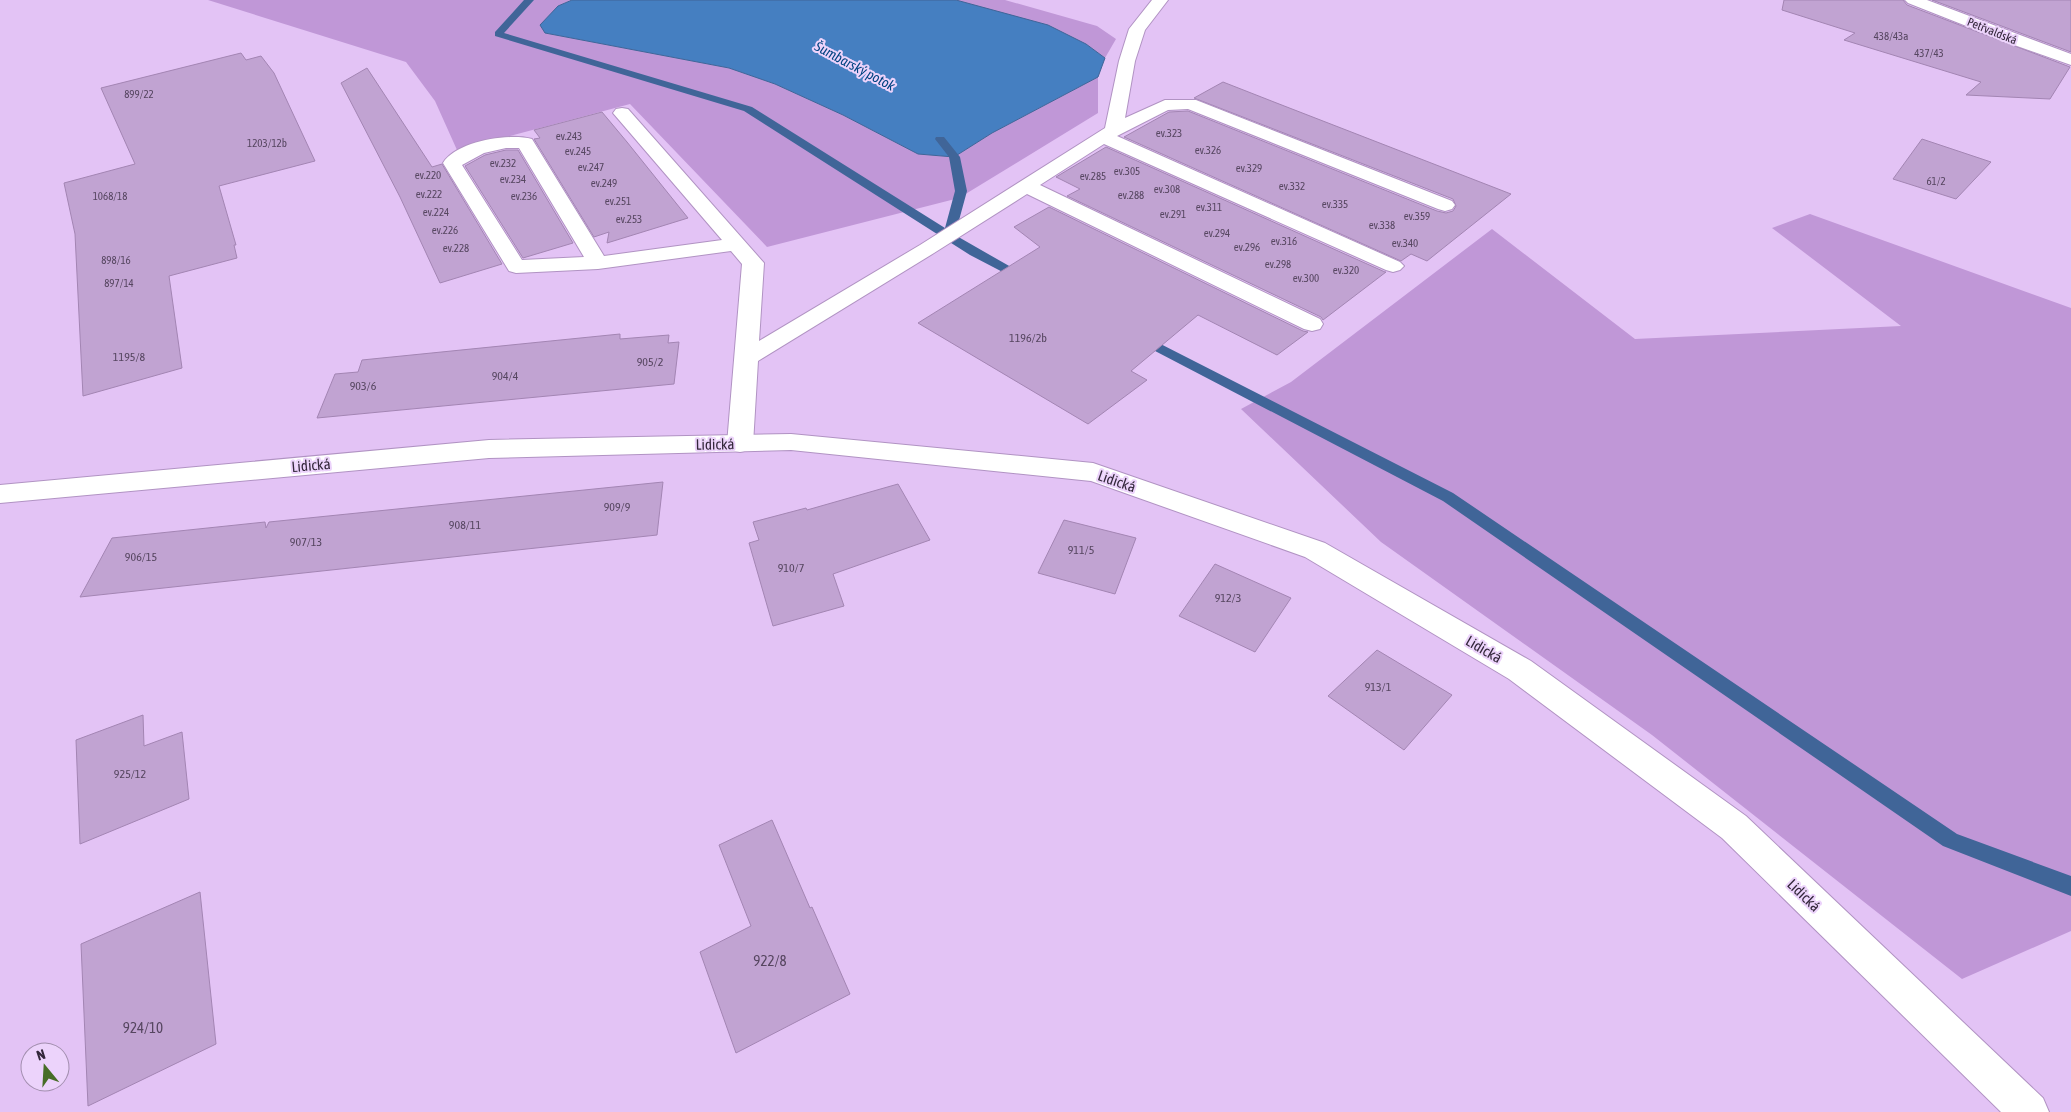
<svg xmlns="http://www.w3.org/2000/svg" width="2071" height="1112" viewBox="0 0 2071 1112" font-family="'Asap Condensed',sans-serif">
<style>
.green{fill:#c097d7}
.water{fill:#457fc1;stroke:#406598}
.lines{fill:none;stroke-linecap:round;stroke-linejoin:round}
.stream{fill:#406598;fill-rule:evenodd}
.building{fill:#c1a3d2;stroke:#a385b3}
.service-casing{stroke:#b193c3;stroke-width:2}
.minor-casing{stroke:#b193c3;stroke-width:2}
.tertiary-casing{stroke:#b193c3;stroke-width:2}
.service{fill:#fff;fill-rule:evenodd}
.minor{fill:#fff;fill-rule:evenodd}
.tertiary{fill:#fff;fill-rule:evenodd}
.labels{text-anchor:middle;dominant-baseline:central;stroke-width:4;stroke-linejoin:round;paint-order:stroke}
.far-number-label{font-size:11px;fill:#564660}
.far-street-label{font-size:12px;fill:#33273a;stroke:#ecd3fb}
.number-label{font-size:12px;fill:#564660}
.far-water-label{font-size:14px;font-style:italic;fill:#004380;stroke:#ecd3fb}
.street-label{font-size:15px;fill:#33273a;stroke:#ecd3fb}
.near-number-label{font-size:15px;fill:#564660}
</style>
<rect width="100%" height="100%" fill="#e3c3f5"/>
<g class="green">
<polygon points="208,0 571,0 558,6 545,33 729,68 775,84 843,115 918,154 954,157 992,133 1098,77 1098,113 959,198 767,247 630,104 457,150 435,101 406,62"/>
<polygon points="956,0 1005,0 1097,26 1116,39 1105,58 1086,44"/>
<polygon points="1810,214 2071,308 2071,931 1962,979 1652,735 1381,542 1241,409 1291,382 1492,229 1635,339 1901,326 1772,228"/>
</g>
<polygon class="water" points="572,0 956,0 1048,25 1086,44 1105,58 1098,77 992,133 954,157 918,154 843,115 775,84 729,68 545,33 540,25 558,6"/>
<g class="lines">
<g class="stream">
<polygon points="524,0 534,0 504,33 752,107 945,228 955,191 949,157 935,139 936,137 944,137 960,157 967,191 955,235 1030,278 1028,281 1020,281 970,255 744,111 495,36 495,32"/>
<polygon points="1139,333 1453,493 1957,834 2071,876 2071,896 1943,846 1443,501 1134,340 1132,337 1134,334"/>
</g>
</g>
<g class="building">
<polygon points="1784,0 1903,0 1907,5 2070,67 2050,99 1966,95 1981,82 1844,40 1855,33 1782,10"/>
<polygon points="1932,0 2071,0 2071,52"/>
<polygon points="241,53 246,60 261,56 274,73 315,161 219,186 236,245 234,245 237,258 169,276 182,368 83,396 75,234 64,183 135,164 101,88"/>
<polygon points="367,68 432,167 442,164 502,264 440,283 400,197 341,83"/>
<polygon points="1223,82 1274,102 1511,194 1427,261 1411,254 1401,261 1124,137 1169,112 1188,111 1437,211 1446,213 1453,211 1456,206 1453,199 1194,98"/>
<polygon points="602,112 627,142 688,218 607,243 609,232 594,237 534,139 540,138 534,130"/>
<polygon points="1922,139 1991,162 1956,199 1893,179"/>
<polygon points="1106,147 1385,272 1386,272 1323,320 1321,317 1067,196 1080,189 1056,177"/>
<polygon points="506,150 518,150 573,243 523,258 465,166 485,155"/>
<polygon points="1049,207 1303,331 1308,332 1277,355 1198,315 1131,371 1147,380 1088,424 918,323 1040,247 1014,227"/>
<polygon points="620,334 620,339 669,335 668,343 679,342 674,384 317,418 335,374 358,372 362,360"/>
<polygon points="663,482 657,535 80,597 112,538 265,522 266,528 269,522"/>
<polygon points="898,484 930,540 833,574 844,606 773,626 749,543 759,540 753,522 806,508 807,510"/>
<polygon points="1064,520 1136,538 1115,594 1038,573"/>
<polygon points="1215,564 1291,598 1255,652 1179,616"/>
<polygon points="1377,650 1452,695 1404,750 1328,696"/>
<polygon points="143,715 144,746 182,732 189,799 80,844 76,740"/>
<polygon points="772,820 810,908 812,907 850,994 736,1053 700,952 751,926 719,845"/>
<polygon points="200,892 216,1044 88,1106 81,944"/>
</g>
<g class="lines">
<defs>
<path id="service" d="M1152 0H1168L1145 30 1135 61 1125 118 1165 100H1196L1452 201 1455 205 1452 209 1445 211 1438 209 1188 109 1168 110 1117 136 1400 262 1404 266 1400 270 1393 272 1386 270 1104 144 1040 185 1320 319 1323 324 1320 329 1312 331 1304 329 1027 194 934 253 758 361 753 444 749 450 740 452 731 450 727 444 742 264 731 251 598 269 516 273 509 271 443 163C457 141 508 133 532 139L604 256 722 240 613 113 616 109 622 108 628 109 764 263 759 341 920 245 1105 128 1119 61 1129 29ZM506 148H519L584 257 522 260 462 165 484 153Z"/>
<polygon id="minor" points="791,434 1093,463 1325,543 1531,661 1746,816 2043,1098 2049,1112 2001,1112 1722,838 1509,679 1305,557 1091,481 791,450 489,458 0,503 0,485 489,440"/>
<polygon id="tertiary" points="1905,0 1927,0 2071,54 2071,65 2017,46 1908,3"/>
</defs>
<use href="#service" class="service-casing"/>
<use href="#minor" class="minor-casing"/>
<use href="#tertiary" class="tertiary-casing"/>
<use href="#service" class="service"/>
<use href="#minor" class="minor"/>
<use href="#tertiary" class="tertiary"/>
</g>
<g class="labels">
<g class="far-number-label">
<text x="1891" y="36">438/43a</text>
<text x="1929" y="53">437/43</text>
<text x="139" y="94">899/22</text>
<text x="1169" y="133">ev.323</text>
<text x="569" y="136">ev.243</text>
<text x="267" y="143">1203/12b</text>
<text x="1208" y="150">ev.326</text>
<text x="578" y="151">ev.245</text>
<text x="503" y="163">ev.232</text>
<text x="591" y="167">ev.247</text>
<text x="1249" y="168">ev.329</text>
<text x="1127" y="171">ev.305</text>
<text x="428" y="175">ev.220</text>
<text x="1093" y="176">ev.285</text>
<text x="513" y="179">ev.234</text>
<text x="1936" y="181">61/2</text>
<text x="604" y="183">ev.249</text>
<text x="1292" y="186">ev.332</text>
<text x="1167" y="189">ev.308</text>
<text x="429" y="194">ev.222</text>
<text x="1131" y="195">ev.288</text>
<text x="110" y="196">1068/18</text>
<text x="524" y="196">ev.236</text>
<text x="618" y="201">ev.251</text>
<text x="1335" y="204">ev.335</text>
<text x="1209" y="207">ev.311</text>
<text x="436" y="212">ev.224</text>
<text x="1173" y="214">ev.291</text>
<text x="1417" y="216">ev.359</text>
<text x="629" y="219">ev.253</text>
<text x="1382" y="225">ev.338</text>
<text x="445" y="230">ev.226</text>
<text x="1217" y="233">ev.294</text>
<text x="1284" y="241">ev.316</text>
<text x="1405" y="243">ev.340</text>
<text x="1247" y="247">ev.296</text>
<text x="456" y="248">ev.228</text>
<text x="116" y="260">898/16</text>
<text x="1278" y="264">ev.298</text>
<text x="1346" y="270">ev.320</text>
<text x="1306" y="278">ev.300</text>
<text x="119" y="283">897/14</text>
</g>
<g class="far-street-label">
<text transform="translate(1992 31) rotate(22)">Petřvaldská</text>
</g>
<g class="number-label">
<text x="1028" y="338">1196/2b</text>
<text x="129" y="357">1195/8</text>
<text x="650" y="362">905/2</text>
<text x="505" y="376">904/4</text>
<text x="363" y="386">903/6</text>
<text x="617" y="507">909/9</text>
<text x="465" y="525">908/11</text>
<text x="306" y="542">907/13</text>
<text x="1081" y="550">911/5</text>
<text x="141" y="557">906/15</text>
<text x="791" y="568">910/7</text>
<text x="1228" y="598">912/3</text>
<text x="1378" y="687">913/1</text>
<text x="130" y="774">925/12</text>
</g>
<g class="far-water-label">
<text transform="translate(855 66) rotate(28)">Šumbarský potok</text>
</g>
<g class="street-label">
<text transform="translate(715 444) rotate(-1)">Lidická</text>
<text transform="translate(311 465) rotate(-5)">Lidická</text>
<text transform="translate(1117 481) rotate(19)">Lidická</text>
<text transform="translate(1484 649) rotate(30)">Lidická</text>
<text transform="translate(1804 895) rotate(44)">Lidická</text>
</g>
<g class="near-number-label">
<text x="770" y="960">922/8</text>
<text x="143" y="1027">924/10</text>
</g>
</g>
<g transform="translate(45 1067) rotate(342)"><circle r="24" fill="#ecd3fb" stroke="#a28eae"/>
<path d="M0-4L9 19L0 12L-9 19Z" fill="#476d27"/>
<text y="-8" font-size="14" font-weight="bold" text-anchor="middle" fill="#33273a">N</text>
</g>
</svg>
